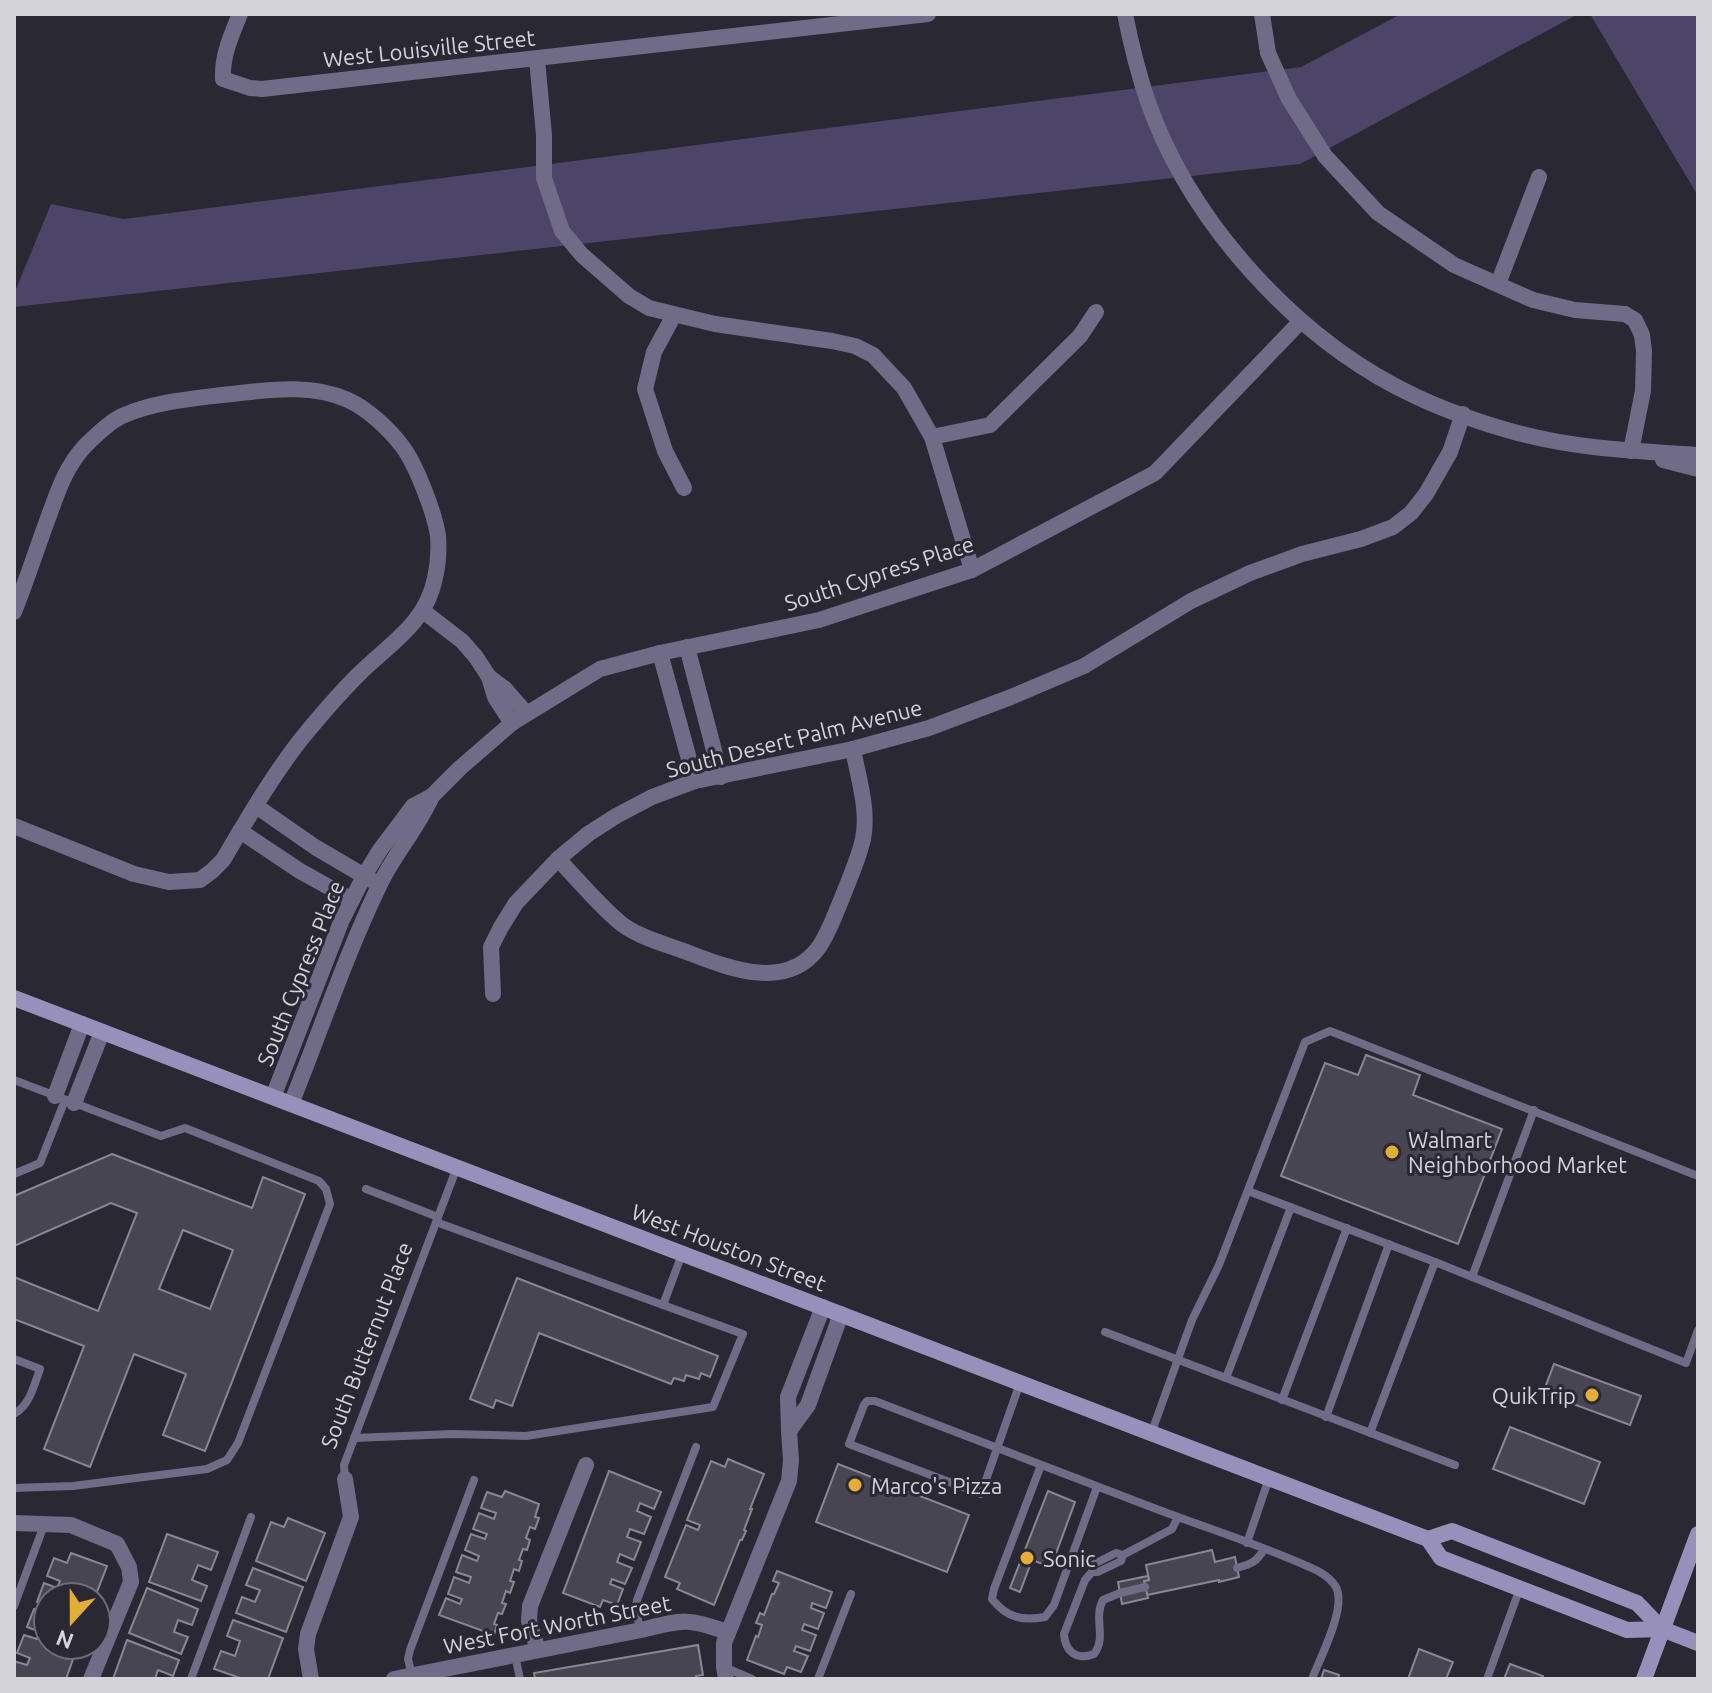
<svg xmlns="http://www.w3.org/2000/svg" width="1712" height="1693" viewBox="0 0 1712 1693" font-family="Ubuntu,sans-serif">
<style>
.green{fill:#4c4568}
.building{fill:#474551;stroke:#898794;stroke-width:2;fill-rule:evenodd}
.lines{fill:none;stroke-linecap:round;stroke-linejoin:round}
.service{stroke:#706b86;stroke-width:8}
.minor{stroke:#706b86;stroke-width:16}
.secondary{stroke:#9790ba;stroke-width:16}
.poi-dot{fill:#e4ae35;stroke:#2a2833;stroke-width:3}
.labels{text-anchor:middle;dominant-baseline:central;stroke-width:6;stroke-linejoin:round;paint-order:stroke}
.street-label{font-size:22px;fill:#d4d3da;stroke:#2a2833}
.poi-label{font-size:22px;fill:#d4d3da;stroke:#2a2833;text-anchor:start}
</style>
<rect width="100%" height="100%" fill="#2a2833"/>
<g class="green">
<polygon points="1401,14 1578,14 1300,164 14,307 14,294 51,204 124,219 1301,67"/>
<polygon points="1590,14 1698,14 1698,196"/>
</g>
<g class="building">
<polygon points="1366,1055 1420,1075 1413,1095 1502,1129 1458,1244 1281,1176 1325,1063 1358,1075"/>
<path d="M112 1154 252 1208 263 1177 305 1194 205 1451 163 1435 186 1374 134 1354 90 1467 44 1449 84 1346 14 1319V1277L98 1311 137 1213 111 1203 14 1246V1196ZM183 1230 233 1250 210 1309 159 1289Z"/>
<polygon points="517,1278 718,1356 710,1377 701,1373 699,1379 686,1375 684,1381 674,1378 671,1384 539,1333 512,1406 496,1400 493,1408 470,1399"/>
<polygon points="1554,1364 1641,1396 1630,1425 1543,1393"/>
<polygon points="1510,1427 1600,1462 1584,1504 1493,1469"/>
<polygon points="728,1459 764,1474 750,1509 752,1509 744,1530 746,1531 742,1540 740,1540 714,1605 677,1589 680,1583 665,1577 686,1525 698,1530 700,1525 687,1520 711,1461 725,1467"/>
<polygon points="838,1464 969,1515 947,1572 816,1522"/>
<polygon points="609,1471 661,1492 654,1509 640,1503 637,1511 651,1517 644,1534 630,1529 627,1537 641,1542 634,1560 620,1554 617,1562 632,1568 625,1584 612,1579 610,1584 623,1589 617,1605 603,1600 600,1607 563,1593"/>
<polygon points="505,1491 539,1504 535,1517 539,1518 535,1529 530,1527 526,1538 530,1540 527,1550 523,1549 519,1560 522,1561 519,1571 514,1569 510,1581 514,1582 510,1593 506,1591 502,1603 506,1604 502,1614 498,1613 494,1624 497,1625 494,1635 439,1615 446,1598 460,1604 462,1599 448,1594 454,1577 469,1583 471,1577 456,1572 462,1555 477,1561 479,1556 465,1550 471,1534 485,1539 487,1534 473,1529 479,1513 494,1519 496,1513 481,1508 487,1492 502,1497"/>
<polygon points="1048,1491 1075,1502 1051,1567 1032,1560 1020,1592 1010,1588"/>
<polygon points="288,1518 325,1533 306,1581 256,1561 271,1522 284,1527"/>
<polygon points="167,1534 218,1552 211,1570 198,1565 192,1580 207,1586 201,1601 149,1582"/>
<polygon points="1212,1550 1215,1562 1235,1557 1239,1577 1219,1582 1219,1580 1147,1595 1144,1581 1149,1580 1146,1565"/>
<polygon points="71,1553 107,1566 95,1597 48,1597 48,1606 37,1602 44,1583 57,1588 60,1581 47,1576 54,1558 67,1563"/>
<polygon points="253,1568 303,1587 286,1632 236,1613 242,1597 255,1602 260,1590 246,1585"/>
<polygon points="777,1571 832,1592 826,1608 812,1603 811,1608 824,1613 818,1629 804,1624 802,1630 816,1635 810,1651 796,1646 794,1651 808,1656 801,1672 787,1667 784,1674 747,1660 756,1636 758,1637 762,1625 756,1623 760,1613 764,1615 772,1594 774,1594 779,1583 773,1581"/>
<polygon points="1148,1576 1149,1580 1144,1581 1148,1598 1122,1604 1118,1582"/>
<polygon points="147,1588 198,1609 192,1625 178,1620 174,1632 188,1637 181,1654 129,1633"/>
<polygon points="34,1609 47,1614 48,1611 48,1645 78,1645 66,1679 14,1679 14,1661 27,1665 30,1658 17,1653 24,1635 37,1639 40,1632 27,1627"/>
<polygon points="233,1620 283,1638 268,1679 243,1679 214,1669 221,1651 235,1656 240,1641 227,1636"/>
<polygon points="127,1640 179,1660 173,1676 158,1670 155,1679 113,1679"/>
<polygon points="698,1645 703,1675 696,1676 697,1679 535,1679 534,1673"/>
<polygon points="1419,1649 1453,1662 1446,1679 1408,1679"/>
<polygon points="1510,1664 1543,1676 1542,1679 1504,1679"/>
<polygon points="1324,1670 1339,1675 1338,1679 1321,1679"/>
</g>
<g class="lines">
<g class="service">
<polyline points="14,1080 161,1136 185,1128 319,1181 326,1189 330,1204 238,1443 227,1460 207,1469 73,1486 14,1488"/>
<polyline points="14,1174 40,1163 65,1100"/>
<polyline points="366,1189 438,1217"/>
<polyline points="1248,1191 1435,1262"/>
<polyline points="436,1222 663,1305 682,1254"/>
<polyline points="1472,1277 1534,1110"/>
<polyline points="1105,1332 1455,1465"/>
<path d="M14 1359 40 1369C34 1385 30 1405 14 1414"/>
<polyline points="1226,1378 1291,1207"/>
<path d="M1020 1383 981 1494 849 1444 864 1405 867 1401H875C970 1437 1064 1474 1159 1510 1212 1530 1267 1547 1318 1571 1325 1575 1332 1580 1336 1587 1347 1607 1320 1658 1312 1679"/>
<polyline points="1282,1400 1347,1228"/>
<polyline points="1326,1417 1389,1244"/>
<polyline points="1370,1433 1435,1262 1686,1363 1698,1330"/>
<polyline points="1151,1434 1192,1320 1219,1265 1305,1042 1330,1031 1698,1176"/>
<polyline points="354,1438 453,1434 526,1436 713,1407 743,1334 663,1305"/>
<path d="M1041 1465 994 1589 992 1599C1007 1618 1022 1621 1045 1617L1054 1605 1097 1487"/>
<polyline points="345,1479 344,1465 457,1167"/>
<polyline points="1247,1543 1269,1478"/>
<path d="M1123 1555 1116 1553 1094 1564 1092 1572 1085 1580 1064 1634C1065 1651 1076 1661 1094 1654 1107 1638 1093 1618 1103 1600L1120 1593 1145 1587"/>
<path d="M1237 1568C1251 1564 1257 1562 1264 1549"/>
<polyline points="1092,1572 1098,1572 1121,1561 1123,1555 1172,1529 1178,1517"/>
<polyline points="14,1606 44,1525"/>
<polyline points="640,1630 636,1609 637,1600 696,1447"/>
<polyline points="515,1655 520,1679"/>
<polyline points="724,1667 752,1679"/>
<polyline points="412,1675 408,1659 410,1650 474,1480"/>
<polyline points="191,1679 251,1517"/>
<polyline points="818,1679 851,1594"/>
<polyline points="1487,1679 1520,1588"/>
</g>
<g class="minor">
<path d="M240 14C231 36 222 55 223 79L250 88 262 89 928 14"/>
<path d="M1125 14C1131 44 1138 73 1148 102 1191 224 1298 341 1415 396 1444 410 1487 425 1518 433 1576 449 1638 451 1698 455"/>
<polyline points="1262,14 1268,53 1289,99 1325,156 1378,213 1454,265 1533,300 1575,310 1625,314 1635,320 1642,335 1644,351 1643,391 1631,451"/>
<polyline points="537,59 544,135 544,178 562,231 582,255 629,296 649,308 715,324 832,341 855,346 873,355 904,388 932,437 972,570"/>
<polyline points="1498,284 1539,177"/>
<polyline points="674,315 654,352 645,389 665,451 684,488"/>
<polyline points="932,437 990,425 1080,336 1096,312"/>
<polyline points="1663,460 1698,469"/>
<polyline points="423,611 462,641 476,657 489,677 495,697 512,723"/>
<path d="M14 612C26 582 36 551 47 521 57 494 65 467 85 446 95 436 109 422 122 416 154 402 189 399 222 395 263 391 309 382 348 400 368 409 389 429 402 446 416 464 435 514 438 536 439 549 438 565 435 578 426 624 389 644 358 675 338 695 320 716 302 738 272 776 248 818 223 860L212 871 200 880 169 882 134 874 14 826"/>
<polyline points="687,647 721,777"/>
<polyline points="660,653 695,781"/>
<polyline points="489,677 505,689 526,713"/>
<polyline points="256,806 315,847 371,880"/>
<polyline points="240,831 300,871 352,900"/>
<path d="M558 859C578 880 596 902 618 921 635 936 662 943 684 951 726 967 786 993 819 947 828 934 834 917 840 903 848 882 858 861 863 839 869 810 858 777 853 749"/>
<polyline points="493,994 491,947 501,927 516,903 558,859 588,834 616,816 652,797 695,781 853,749 929,728 1011,697 1084,666 1191,601 1250,573 1302,554 1361,539 1393,527 1411,513 1426,494 1450,452 1463,414"/>
<polyline points="55,1096 82,1024"/>
<polyline points="273,1097 341,922 364,876 380,850 413,806 432,796 460,768 512,723 600,669 660,653 819,620 972,570 1155,473 1301,321"/>
<polyline points="74,1103 102,1032"/>
<path d="M291 1104C320 1032 345 957 379 886 394 854 418 828 432 796"/>
<polyline points="823,1307 788,1397 789,1431 808,1405 841,1314"/>
<polyline points="14,1523 71,1525 117,1544 129,1567 131,1582 91,1679"/>
<polyline points="538,1650 529,1621 530,1606 586,1465"/>
<polyline points="311,1679 306,1649 308,1634 351,1517 345,1479"/>
<path d="M394 1679 641 1630C681 1620 687 1617 727 1632"/>
<polyline points="726,1679 724,1667 724,1643 789,1481 791,1460 789,1431"/>
</g>
<g class="secondary">
<polyline points="14,998 1428,1539 1441,1558 1627,1630 1662,1629 1698,1643"/>
<polyline points="1428,1539 1452,1531 1637,1603 1662,1629"/>
<polyline points="1644,1679 1698,1534"/>
</g>
</g>
<g class="poi-dot">
<circle cx="1392" cy="1152" r="8"/>
<circle cx="1592" cy="1395" r="8"/>
<circle cx="855" cy="1485" r="8"/>
<circle cx="1027" cy="1558" r="8"/>
</g>
<g class="labels">
<g class="street-label">
<text transform="translate(429 48) rotate(-6)">West Louisville Street</text>
<text transform="translate(879 573) rotate(-18)">South Cypress Place</text>
<text transform="translate(794 738) rotate(-14)">South Desert Palm Avenue</text>
<text transform="translate(300 973) rotate(-68)">South Cypress Place</text>
<text transform="translate(729 1247) rotate(21)">West Houston Street</text>
<text transform="translate(366 1345) rotate(-69)">South Butternut Place</text>
<text transform="translate(557 1624) rotate(-11)">West Fort Worth Street</text>
</g>
<g class="poi-label">
<text x="1408" y="1139">Walmart<tspan x="1408" dy="25">Neighborhood Market</tspan></text>
<text x="1576" y="1395" text-anchor="end">QuikTrip</text>
<text x="871" y="1485">Marco's Pizza</text>
<text x="1043" y="1558">Sonic</text>
</g>
</g>
<rect width="1712" height="1693" fill="none" stroke="#d4d3da" stroke-width="32"/>
<g transform="translate(72 1621) rotate(201)"><circle r="38" fill="#2a2833" stroke="#6e6c76" stroke-width="2"/>
<path d="M0-6L14 30L0 20L-14 30Z" fill="#e4ae35"/>
<text y="-12" font-size="22" font-weight="bold" text-anchor="middle" fill="#d4d3da">N</text>
</g>
</svg>
